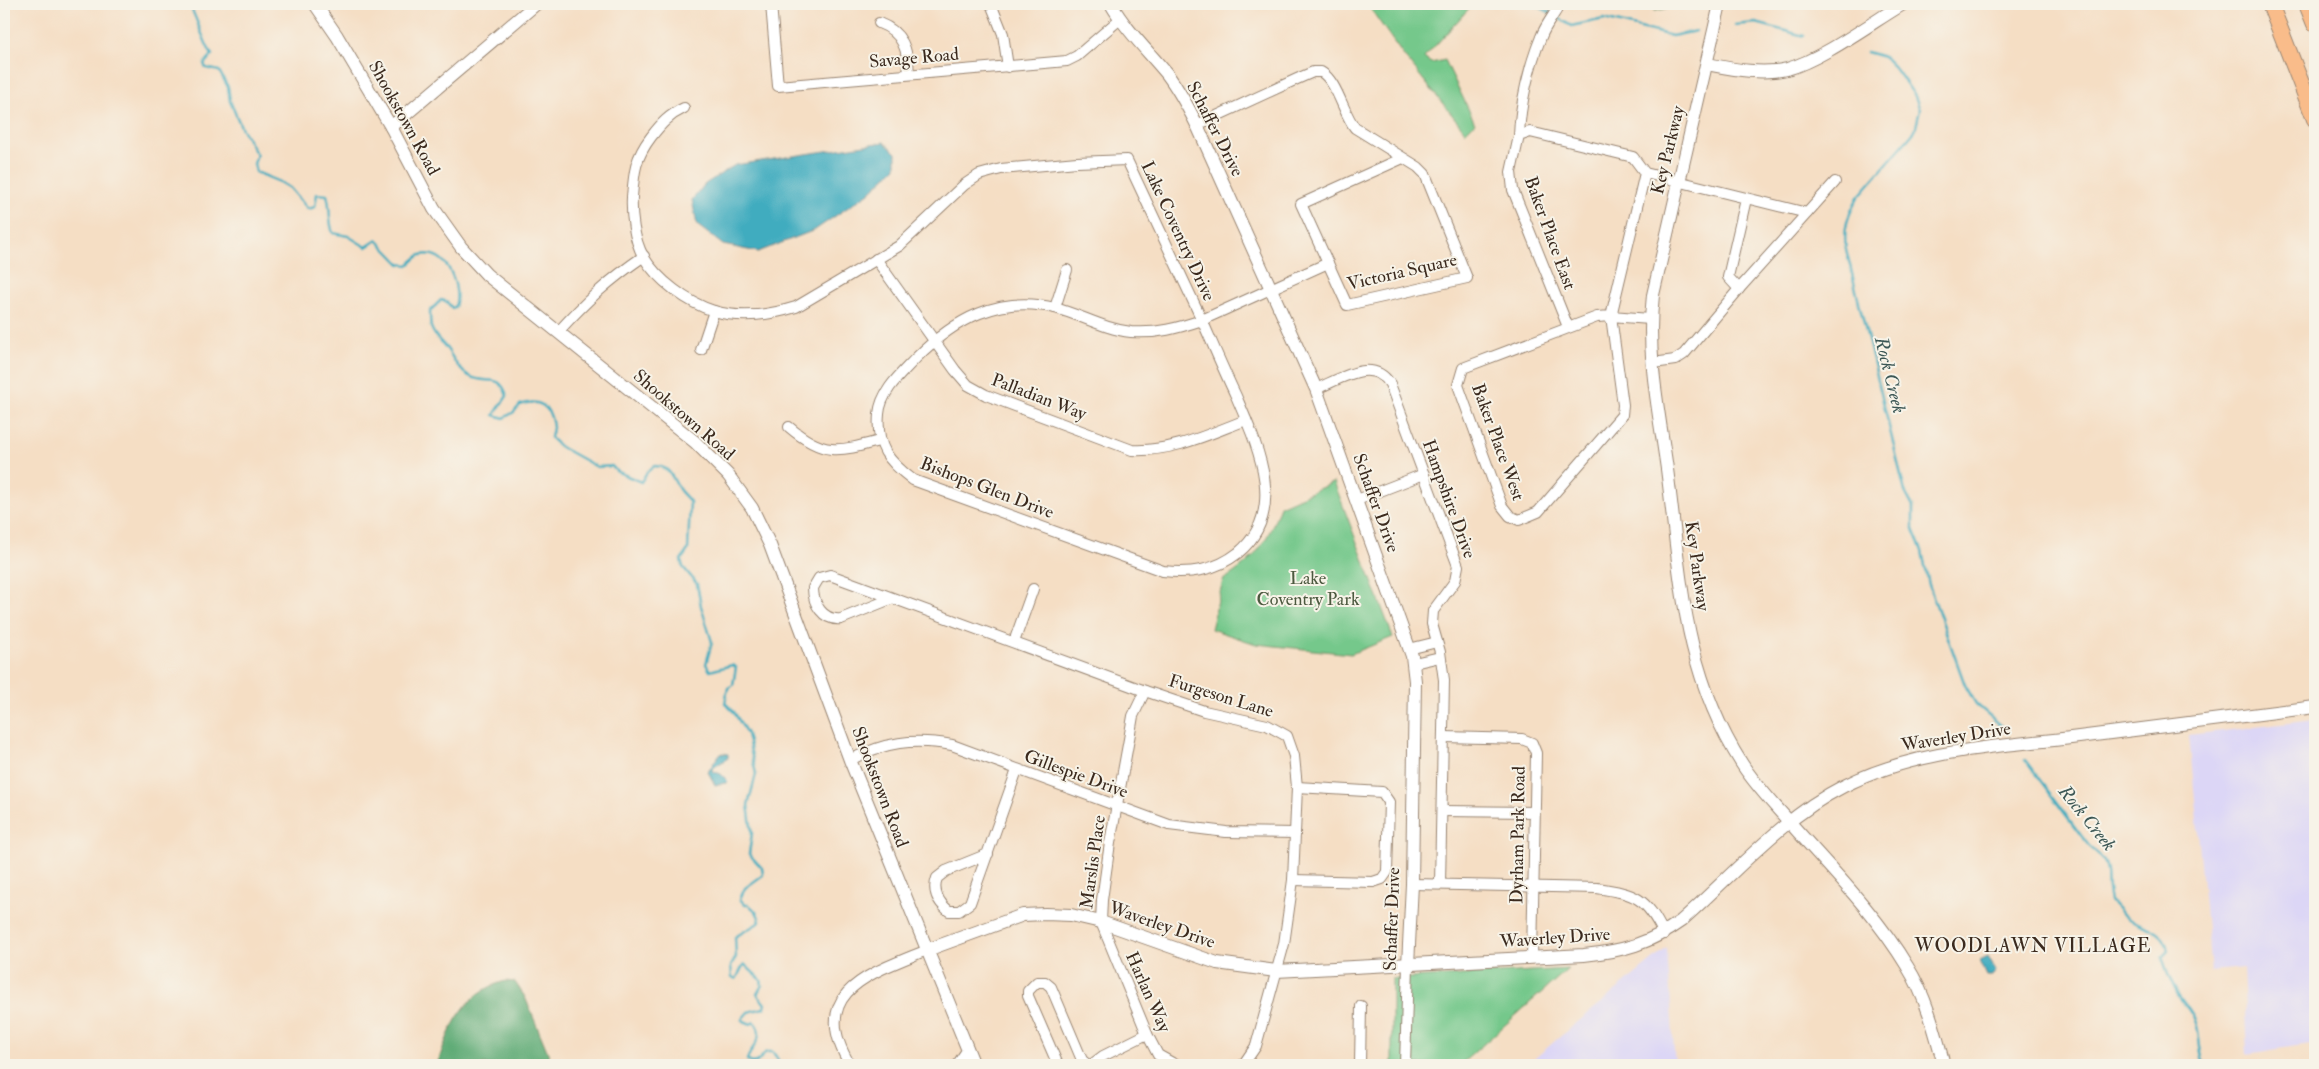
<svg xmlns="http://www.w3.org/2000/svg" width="2319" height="1069" viewBox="0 0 2319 1069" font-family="'IM FELL Double Pica',serif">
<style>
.built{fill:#dcd6f6}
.green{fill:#75c88b;stroke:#587954}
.forest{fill:#60ac77;stroke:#4e6b4a}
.water{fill:#40acbf;stroke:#3e6b6e}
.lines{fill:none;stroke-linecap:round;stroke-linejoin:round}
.stream{stroke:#40acbf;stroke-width:2.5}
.minor-casing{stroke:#988471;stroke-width:12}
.tertiary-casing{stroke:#988471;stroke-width:14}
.primary-casing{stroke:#988471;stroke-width:18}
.minor{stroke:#fff;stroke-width:10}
.tertiary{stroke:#fff;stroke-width:12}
.primary{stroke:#f9bc8a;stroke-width:16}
.labels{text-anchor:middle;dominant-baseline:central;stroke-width:4;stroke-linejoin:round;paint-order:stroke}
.street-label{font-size:18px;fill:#3b2a1e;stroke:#f7f3e8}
.park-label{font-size:18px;fill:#4c593f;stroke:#f7f3e8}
.water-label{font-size:19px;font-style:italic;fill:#3d5856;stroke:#f7f3e8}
.neighbourhood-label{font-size:19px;letter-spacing:1px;fill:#3b2a1e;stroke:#f7f3e8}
</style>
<rect width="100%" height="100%" fill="#f7f3e8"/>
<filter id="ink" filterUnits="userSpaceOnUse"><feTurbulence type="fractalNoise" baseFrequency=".02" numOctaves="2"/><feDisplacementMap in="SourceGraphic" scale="10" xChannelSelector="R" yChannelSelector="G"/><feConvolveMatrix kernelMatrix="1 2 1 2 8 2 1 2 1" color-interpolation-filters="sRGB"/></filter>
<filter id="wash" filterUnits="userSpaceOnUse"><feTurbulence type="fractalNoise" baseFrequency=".0096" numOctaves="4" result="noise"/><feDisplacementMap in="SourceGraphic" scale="20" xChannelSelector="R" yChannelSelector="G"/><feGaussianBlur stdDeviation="1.12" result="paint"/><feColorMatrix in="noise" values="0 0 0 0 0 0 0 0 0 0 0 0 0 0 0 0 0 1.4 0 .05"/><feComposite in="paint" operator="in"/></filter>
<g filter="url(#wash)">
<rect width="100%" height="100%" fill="#f5dec4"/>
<g class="built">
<polygon points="2315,720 2315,1043 2247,1054 2243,968 2211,971 2189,735"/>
<polygon points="1667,948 1675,1065 1527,1065 1555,1041"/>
</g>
<g class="green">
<polygon points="1367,4 1473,4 1424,58 1431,63 1445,60 1475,123 1466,132 1403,55"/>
<polygon points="1653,4 1686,4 1686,5 1654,11"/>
<path d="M1334 482 1393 637 1351 654 1256 644 1211 629 1223 580C1255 560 1268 542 1280 506Z"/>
<polygon points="1568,969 1460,1065 1392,1065 1392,979"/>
</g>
<path class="forest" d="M505 981 515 982 525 997 553 1065H437C450 1027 463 993 505 981Z"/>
<g class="water">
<polygon points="884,142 896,153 896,167 869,193 815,230 758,252 723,245 697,225 692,200 705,184 735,165"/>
<polygon points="723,753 728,754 728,758 713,768 712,771 721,774 728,781 726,783 715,785 708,772 718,756"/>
<polygon points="1988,957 1996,971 1992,976 1987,976 1980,961"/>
</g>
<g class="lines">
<g class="stream">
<path d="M189 4C198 21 202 38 212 55L204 64 206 68 219 71 228 87 230 101 242 129 257 155 254 164 256 172 280 182 290 188 308 209 315 207 317 194 327 195C331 208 328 220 333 233L348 236 366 247 377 240 400 264 408 265C412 262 417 256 421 255 448 248 461 288 455 307L452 308 446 301 441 300 430 311C430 316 430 322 431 327 434 337 442 342 447 349 455 360 457 369 469 376 487 386 499 371 507 396L494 415 504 418 514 412 520 405C539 398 551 406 553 427 553 430 551 434 551 438L559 446 597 467 612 466 616 471 641 482 647 472 654 466C671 466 672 478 679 489 682 494 687 497 690 502L688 550 681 560 683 567 697 584 701 606 712 642 706 664 710 671 732 665 736 667 733 685 728 688 725 703 734 712 747 734 756 774 748 805 752 833 749 854 762 868 763 875 745 888 740 899 745 905H749C755 910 759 914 760 922L735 937 736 957 731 966 732 977 736 979 744 964 761 980 762 985 757 994 765 1004 764 1008 748 1012 742 1019 744 1021 751 1024 754 1022C767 1036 751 1047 747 1060L752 1063 757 1062 766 1052H773L778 1060 779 1065"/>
<polyline points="1533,4 1551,13"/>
<polyline points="1556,16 1571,26 1604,19 1672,36 1696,31"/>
<polyline points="1735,25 1756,23 1804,36"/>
<path d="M1867 52 1884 57 1895 68 1915 96 1920 110 1915 131 1858 197C1848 216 1843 227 1846 249L1905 492 1913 507V529L1922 551 1929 585 1965 685 1976 704 2003 727"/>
<path d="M2025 760 2089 846C2116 867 2103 872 2110 901 2115 906 2121 913 2127 918 2144 928 2165 928 2168 951L2162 957C2166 969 2171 982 2177 993 2183 1003 2192 1012 2196 1023 2201 1037 2198 1053 2205 1065"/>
</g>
</g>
</g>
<g filter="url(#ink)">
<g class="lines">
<defs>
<g id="minor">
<polyline points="771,4 778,86 1067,61 1077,56 1120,19"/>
<polyline points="991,4 1003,34 1008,67"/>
<path d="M879 23C903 32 908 50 909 74"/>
<path d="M684 108C669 115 661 124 651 137 635 158 634 172 632 197 631 216 634 239 643 256 657 280 688 303 714 311 741 319 770 315 796 307L899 246 964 185 979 175 1001 169 1077 162 1127 160 1202 320C1178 328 1157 334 1131 332 1104 329 1081 315 1055 308 999 294 954 320 916 358 901 374 881 391 879 414 876 447 888 461 913 480L1163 571C1190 574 1215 571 1238 553 1289 511 1257 445 1236 396 1224 371 1213 345 1202 320L1328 263"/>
<path d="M1197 125 1297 79 1313 72H1321C1337 81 1343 113 1355 128L1418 167 1425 174 1467 278 1347 305 1301 204 1403 158"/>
<path d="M1519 136C1520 105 1529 66 1541 37 1545 26 1554 15 1560 4"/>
<polyline points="1645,173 1611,316 1597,317 1463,368 1458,385 1502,506 1510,516 1519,520 1538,512 1622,415 1623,405 1611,316 1650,319"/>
<path d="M876 259 955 370 968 385 986 395 1132 450C1173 452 1209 434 1246 420"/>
<polyline points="1739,289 1728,277 1746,199"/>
<polyline points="1055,308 1067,270"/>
<polyline points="1568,327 1513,190 1511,172 1519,136 1530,132 1633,157 1645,173 1807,213"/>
<path d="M558 332C586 301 609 280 644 256"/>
<polyline points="701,350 714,311"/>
<polyline points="1653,363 1675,360 1684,354 1739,289 1835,182"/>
<path d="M1316 389C1339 380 1372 356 1390 384L1458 566 1455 581 1433 611 1432 624 1440 652 1444 680 1440 884"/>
<path d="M789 427C823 456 838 452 879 441"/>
<polyline points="1357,500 1424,474"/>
<path d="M893 598 841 619C823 621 813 604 813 588L819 578 830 575 1145 691 1204 711 1267 725 1287 736 1294 756 1297 787 1293 880 1284 944 1256 1046 1243 1065"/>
<polyline points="1014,642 1033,589"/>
<polyline points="1409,649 1437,642"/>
<polyline points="1414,663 1440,657"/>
<polyline points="1145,691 1133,716 1129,739 1110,843 1102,900 1101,922 1147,1034 1158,1055 1176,1065"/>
<polyline points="1444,737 1522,739 1532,743 1536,753 1532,958"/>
<path d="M850 760C884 742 913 738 952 745L1169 825 1226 832 1295 833"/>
<polyline points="1442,811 1534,812"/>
<path d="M988 854 946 871 937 878C932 892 939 903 949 911H959L970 903 1017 770"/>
<polyline points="1293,880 1373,882 1382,879 1387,872 1389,802 1382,792 1297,787"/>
<path d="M1412 884 1597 888C1636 894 1646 897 1664 934"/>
<path d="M850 1065C806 991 872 973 927 950"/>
<polyline points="957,1065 968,1049"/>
<polyline points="1058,1065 1028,996 1028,991 1037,982 1045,982 1051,987 1082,1060 1088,1065"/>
<polyline points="1091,1065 1103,1056 1147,1034"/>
<polyline points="1360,1065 1361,1006"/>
<polyline points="1405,1065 1408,965"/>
</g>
<g id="tertiary">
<polyline points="315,4 337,36 391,127 434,209 461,247 487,275 695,442 728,475 752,508 770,545 850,760 974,1065"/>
<path d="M1111 4C1126 30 1148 51 1167 74 1179 90 1188 107 1197 125L1316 389 1412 656 1415 681 1412 884 1408 965"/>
<path d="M1720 4 1653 295C1646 353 1659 412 1667 469 1681 575 1682 670 1742 764 1754 783 1770 800 1785 817 1827 865 1874 911 1907 966 1926 996 1935 1031 1944 1065"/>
<path d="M1707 64C1733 69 1761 75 1787 69 1821 60 1871 23 1903 4"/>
<polyline points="391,127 536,4"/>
<path d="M927 950 1023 915 1045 914 1071 915 1101 922 1217 963 1276 971 1584 955C1623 951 1649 944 1681 921 1733 875 1781 818 1844 786 1915 750 1994 747 2071 738 2153 728 2234 717 2315 707"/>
</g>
<g id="primary">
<polyline points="2270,4 2315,119"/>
<polyline points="2307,4 2315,24"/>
</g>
</defs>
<use href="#minor" class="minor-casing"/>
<use href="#tertiary" class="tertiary-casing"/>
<use href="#primary" class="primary-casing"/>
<use href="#minor" class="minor"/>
<use href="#tertiary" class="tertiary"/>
<use href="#primary" class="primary"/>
</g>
</g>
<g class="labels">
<g class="street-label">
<text transform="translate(914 58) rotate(-5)">Savage Road</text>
<text transform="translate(404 118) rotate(61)">Shookstown Road</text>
<text transform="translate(1215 129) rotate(63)">Schaffer Drive</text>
<text transform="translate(1668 150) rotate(-76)">Key Parkway</text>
<text transform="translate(1178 231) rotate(65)">Lake Coventry Drive</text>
<text transform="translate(1550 233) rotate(70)">Baker Place East</text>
<text transform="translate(1402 272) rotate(-13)">Victoria Square</text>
<text transform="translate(1039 397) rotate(21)">Palladian Way</text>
<text transform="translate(684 415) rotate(41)">Shookstown Road</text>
<text transform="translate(1498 442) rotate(70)">Baker Place West</text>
<text transform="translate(987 488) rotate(21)">Bishops Glen Drive</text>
<text transform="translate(1449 499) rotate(70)">Hampshire Drive</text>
<text transform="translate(1376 503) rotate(70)">Schaffer Drive</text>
<text transform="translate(1697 566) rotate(82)">Key Parkway</text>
<text transform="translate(1221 696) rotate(17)">Furgeson Lane</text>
<text transform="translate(1956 737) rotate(-9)">Waverley Drive</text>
<text transform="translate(1076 774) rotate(20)">Gillespie Drive</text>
<text transform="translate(880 787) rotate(69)">Shookstown Road</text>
<text transform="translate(1518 835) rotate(-89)">Dyrham Park Road</text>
<text transform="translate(1093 862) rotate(-82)">Marslis Place</text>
<text transform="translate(1392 919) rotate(-88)">Schaffer Drive</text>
<text transform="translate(1162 925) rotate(19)">Waverley Drive</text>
<text transform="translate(1555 938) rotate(-4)">Waverley Drive</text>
<text transform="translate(1148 992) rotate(66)">Harlan Way</text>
</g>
<g class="park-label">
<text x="1308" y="578">Lake<tspan x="1308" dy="21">Coventry Park</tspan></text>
</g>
<g class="water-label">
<text transform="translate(1890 375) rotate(76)">Rock Creek</text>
<text transform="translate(2087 818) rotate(51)">Rock Creek</text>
</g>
<g class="neighbourhood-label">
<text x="2033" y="946">WOODLAWN VILLAGE</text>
</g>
</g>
<rect width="2319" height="1069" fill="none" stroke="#f7f3e8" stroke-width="20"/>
</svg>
